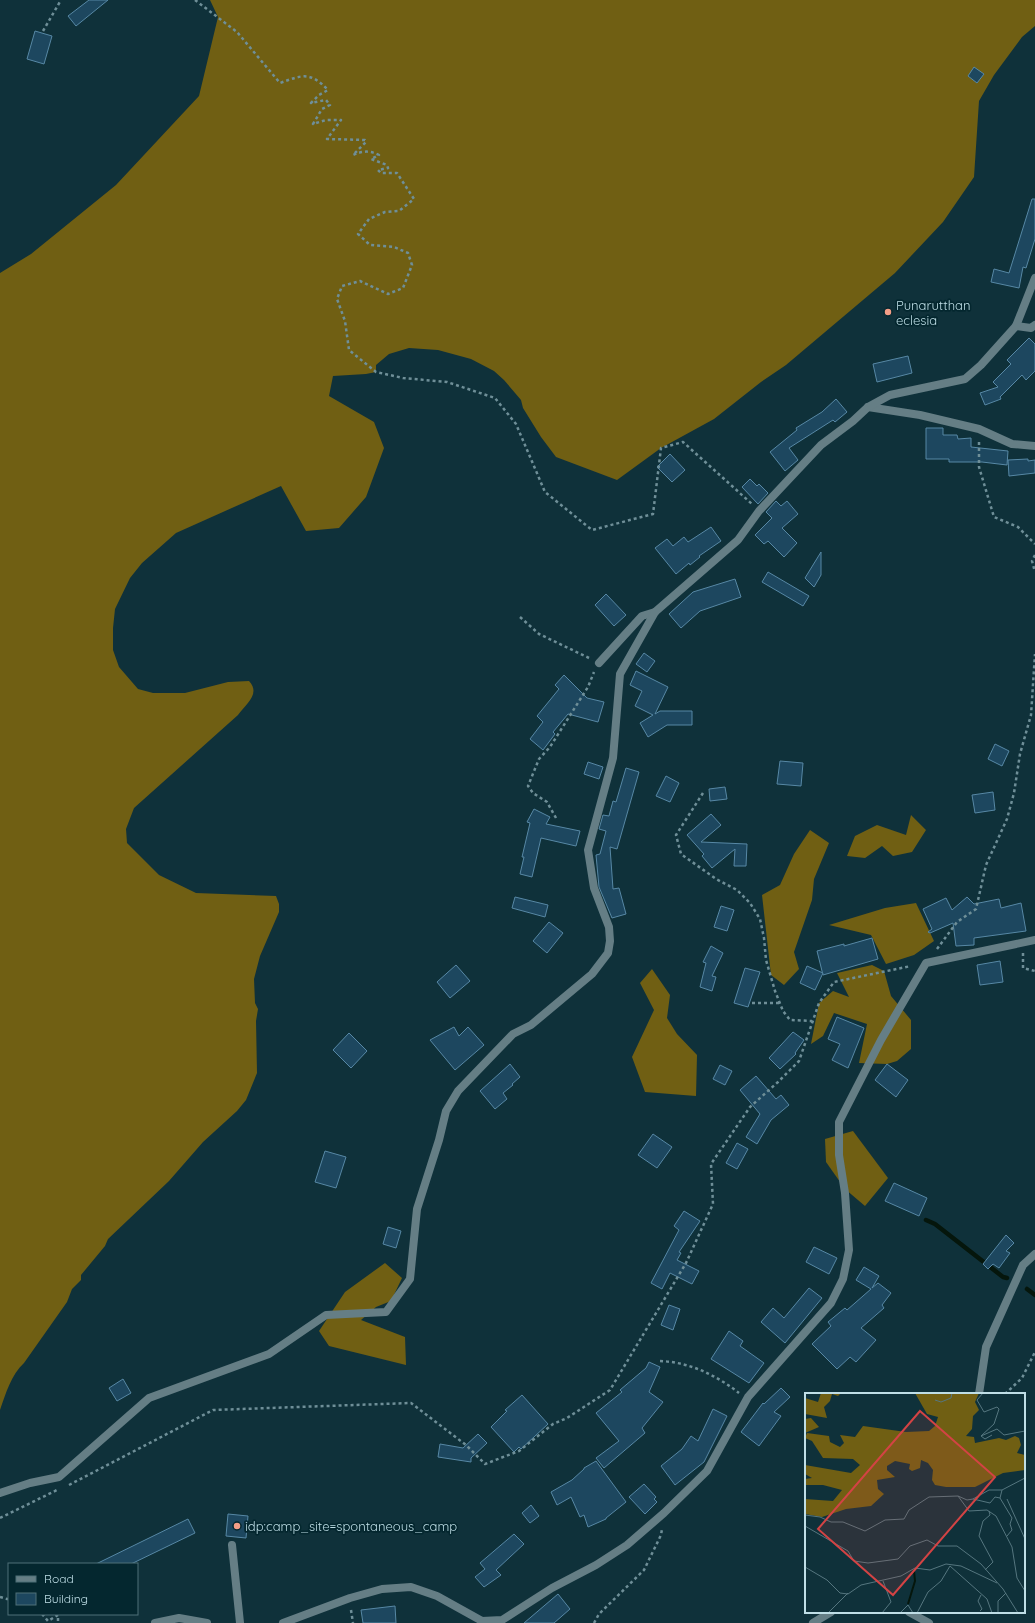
<svg xmlns="http://www.w3.org/2000/svg" width="1035" height="1623" viewBox="0 0 1035 1623" font-family="Quicksand,sans-serif">
<style>
.forest{fill:#705f13}
.lines{fill:none;stroke-linecap:round;stroke-linejoin:round}
.stream{stroke:#05160c;stroke-width:4.5}
.building{fill:#1d475f;stroke:#5788a5}
.path{stroke:#6f8f98;stroke-width:2.5;stroke-dasharray:3 3;stroke-linecap:butt}
.minor{stroke:#657e85;stroke-width:8}
.poi-dot{fill:#f49e87;stroke:#04272f;stroke-width:1.5}
.labels{text-anchor:middle;dominant-baseline:central;stroke-width:3.5;stroke-linejoin:round;paint-order:stroke}
.poi-label{font-size:13px;fill:#bfdee6;stroke:#04272f;text-anchor:start}
.inset-river{fill:none;stroke:#05160c;stroke-width:2}
.inset-road{fill:none;stroke:#55767f;stroke-width:1}
.view{fill:#d34344;fill-opacity:0.15;stroke:#d34344;stroke-width:2}
.inset-edge{fill:none;stroke:#bfdee6;stroke-width:2}
</style>
<rect width="100%" height="100%" fill="#0f313a"/>
<g class="forest">
<path d="M210 0H1035V26L1022 37 994 75 979 101 974 177 943 222 895 273 786 365 761 382 714 419 661 448 617 480 556 457 541 437 523 408 521 400 504 380 494 371 471 359 438 350 409 348 389 354 376 365V372L366 374 333 376 329 396 374 422 384 448 366 497 339 528 306 531 281 486 176 533 142 563 130 578 115 609 113 628V650L119 667 138 689 153 693H185L228 682 249 681C261 694 246 704 238 715L134 808 126 829 127 843 159 875 196 893 276 896 279 904V912L260 956 254 979 255 1003 258 1009 256 1021 257 1073 246 1100 237 1111 203 1142 169 1181 108 1239 105 1246 81 1275V1280L72 1289 67 1302 24 1363C11 1375 6 1393 0 1410V273L31 254 116 185 199 96 218 17Z"/>
<polygon points="911,815 926,830 912,852 893,856 882,846 865,858 847,856 855,836 877,825 906,835"/>
<polygon points="810,830 829,843 814,879 812,900 794,952 799,969 784,985 771,975 762,895 780,885 794,854"/>
<polygon points="916,903 934,941 914,955 886,964 871,935 829,925 885,908"/>
<polygon points="872,965 884,971 891,996 911,1020 911,1049 897,1061 887,1064 859,1063 867,1024 834,1013 823,1036 811,1044 819,1003 833,991 849,997 837,973"/>
<polygon points="652,969 670,995 667,1018 677,1034 697,1055 696,1096 645,1092 632,1057 654,1010 640,983"/>
<polygon points="853,1131 888,1178 865,1206 845,1189 826,1162 825,1139"/>
<polygon points="385,1263 402,1278 391,1301 376,1307 361,1320 405,1337 406,1365 329,1346 319,1331 345,1292"/>
</g>
<g class="lines">
<g class="stream">
<polyline points="926,1220 935,1224 1003,1277 1007,1278"/>
<polyline points="1027,1289 1035,1295"/>
</g>
</g>
<g class="building">
<polygon points="89,0 108,0 76,26 68,16"/>
<polygon points="35,31 52,36 44,64 27,59"/>
<polygon points="974,67 984,74 977,83 968,76"/>
<polygon points="1032,199 1035,199 1035,239 1026,268 1023,267 1019,288 991,282 994,269 1009,273"/>
<polygon points="1029,338 1035,344 1035,371 1026,380 1022,375 1000,397 1001,399 985,405 980,393 998,387 993,382 1011,364 1007,360"/>
<polygon points="908,356 912,373 877,382 873,364"/>
<polygon points="836,399 847,412 835,422 833,420 789,448 798,460 785,471 770,452 797,430 796,428 822,412"/>
<polygon points="926,428 943,428 943,435 957,435 958,439 971,438 971,447 1008,451 1007,465 982,462 949,462 949,459 926,459"/>
<polygon points="670,454 685,470 672,482 657,467"/>
<polygon points="1028,459 1028,461 1035,460 1035,473 1009,476 1008,460"/>
<polygon points="750,479 757,486 759,484 768,493 758,504 742,487"/>
<polygon points="776,501 781,506 787,501 798,514 782,528 797,543 784,557 768,541 764,544 755,535 772,518 766,512"/>
<polygon points="711,527 721,541 699,556 700,557 690,565 689,563 676,574 655,548 667,539 673,546 684,537 688,542"/>
<polygon points="821,552 821,575 814,587 805,578"/>
<polygon points="768,572 809,596 803,606 762,582"/>
<polygon points="735,579 741,597 700,611 681,628 669,614 693,592"/>
<polygon points="606,594 626,615 614,626 595,605"/>
<polygon points="644,653 655,661 647,672 636,664"/>
<polygon points="636,671 668,687 655,714 660,711 692,711 692,725 667,725 648,737 640,723 653,715 635,706 642,691 630,685"/>
<polygon points="564,675 587,698 604,702 598,722 568,714 553,732 555,734 543,750 530,739 543,722 537,716 559,689 555,685"/>
<polygon points="995,744 1009,751 1002,766 988,759"/>
<polygon points="780,761 803,763 801,786 777,784"/>
<polygon points="588,762 603,767 599,779 584,774"/>
<polygon points="626,768 639,772 617,849 610,847 613,889 619,888 626,914 612,918 599,887 596,855 600,854 606,831 599,829 603,815 609,816 613,801 616,802"/>
<polygon points="666,776 679,783 670,802 656,796"/>
<polygon points="725,787 727,799 710,801 709,789"/>
<polygon points="993,792 995,810 975,813 972,795"/>
<polygon points="534,809 550,817 546,824 580,831 576,846 541,838 532,877 520,874 524,857 522,857 530,823 527,822"/>
<polygon points="711,814 721,825 701,842 747,844 746,866 734,866 735,849 712,868 702,856 704,854 687,835"/>
<polygon points="515,897 548,905 545,917 512,908"/>
<polygon points="967,897 974,904 999,899 1001,908 1021,903 1026,931 974,938 974,945 956,946 953,923 930,933 928,932 932,929 923,909 946,898 952,910"/>
<polygon points="721,906 734,910 727,931 714,927"/>
<polygon points="549,922 563,933 547,953 533,941"/>
<polygon points="872,938 878,959 823,975 817,951 844,944 844,946"/>
<polygon points="711,946 723,953 712,976 716,977 712,991 700,987 706,963 703,962"/>
<polygon points="1000,961 1003,982 980,985 977,965"/>
<polygon points="456,965 470,981 450,998 437,982"/>
<polygon points="807,966 823,973 815,990 800,983"/>
<polygon points="745,968 760,972 748,1007 734,1003"/>
<polygon points="837,1017 864,1028 848,1068 832,1060 840,1044 828,1039"/>
<polygon points="454,1027 459,1036 468,1027 484,1045 455,1070 430,1040"/>
<polygon points="793,1032 804,1040 795,1053 796,1054 780,1069 769,1058"/>
<polygon points="349,1033 367,1051 351,1068 333,1050"/>
<polygon points="510,1064 520,1077 512,1084 513,1085 503,1093 507,1099 495,1109 480,1091"/>
<polygon points="887,1064 908,1080 896,1097 875,1080"/>
<polygon points="720,1065 732,1071 725,1085 713,1079"/>
<polygon points="756,1076 776,1099 781,1095 789,1105 771,1120 757,1144 746,1137 760,1114 740,1090"/>
<polygon points="653,1134 672,1147 657,1168 638,1155"/>
<polygon points="737,1143 748,1149 737,1169 726,1163"/>
<polygon points="325,1151 346,1157 336,1188 315,1182"/>
<polygon points="894,1183 927,1198 919,1216 885,1201"/>
<polygon points="684,1211 700,1221 679,1252 681,1253 677,1260 699,1271 692,1284 670,1273 662,1289 651,1283 679,1230 674,1226"/>
<polygon points="388,1227 401,1231 396,1248 383,1244"/>
<polygon points="1006,1235 1014,1243 1006,1251 1010,1253 999,1268 993,1264 988,1269 983,1264"/>
<polygon points="814,1247 837,1258 829,1274 806,1262"/>
<polygon points="864,1267 879,1276 872,1288 878,1283 891,1293 882,1305 884,1308 861,1328 876,1340 856,1362 850,1357 837,1369 812,1344 831,1326 828,1322 845,1308 847,1310 871,1289 856,1280"/>
<polygon points="809,1288 822,1298 785,1343 761,1322 773,1308 784,1318"/>
<polygon points="669,1305 680,1309 673,1330 661,1325"/>
<polygon points="729,1331 743,1341 740,1346 764,1363 749,1383 711,1359"/>
<polygon points="649,1362 660,1367 649,1392 663,1402 642,1428 645,1433 604,1468 596,1458 619,1441 596,1413 622,1392 620,1390 646,1368"/>
<polygon points="123,1379 131,1393 117,1401 109,1388"/>
<polygon points="781,1388 790,1397 774,1412 781,1416 759,1446 741,1432 763,1403 764,1404"/>
<polygon points="522,1395 548,1424 521,1449 519,1447 514,1452 491,1427 507,1411 505,1410"/>
<polygon points="713,1409 727,1416 704,1462 675,1485 661,1466 682,1449 691,1436 698,1441"/>
<polygon points="478,1434 487,1443 471,1458 471,1462 438,1457 440,1444 463,1448"/>
<polygon points="596,1461 626,1502 606,1518 606,1519 588,1527 584,1515 580,1517 571,1497 557,1505 551,1492 572,1480 584,1469 584,1468"/>
<polygon points="644,1484 656,1497 654,1499 657,1502 645,1514 629,1497"/>
<polygon points="531,1505 539,1516 530,1523 522,1513"/>
<polygon points="228,1514 248,1516 246,1538 226,1536"/>
<polygon points="188,1519 195,1533 131,1564 96,1564"/>
<polygon points="514,1534 524,1544 496,1570 501,1575 484,1587 475,1577 485,1569 480,1563"/>
<polygon points="558,1594 570,1609 554,1623 524,1623"/>
<polygon points="395,1606 396,1623 363,1623 361,1610"/>
</g>
<g class="lines">
<g class="path">
<path d="M195 0 237 32 280 83C302 75 310 71 328 90L319 95 311 103 326 100 330 105 322 109 313 124 326 120H341L327 139 365 140 366 142 353 155C362 151 369 150 379 155L371 159 387 165 388 168 378 170 381 173H397L414 199 399 211 385 212 369 219 358 234 370 245 394 247 408 253 412 265 403 288 388 294 360 281 342 286 337 299 345 321 349 350 376 372 403 378 447 382 495 398 516 424 545 492 592 530 653 514 661 448 683 442 752 504"/>
<polyline points="43,31 61,0"/>
<polyline points="979,442 979,467 994,517 1018,527 1035,544"/>
<polyline points="1035,555 1032,561 1035,572"/>
<polyline points="520,617 539,634 589,658"/>
<polyline points="703,793 676,835 681,854 716,879 737,890 750,903 760,919 764,938 766,960 775,991 783,1011 790,1020 812,1021"/>
<polyline points="556,818 547,802 533,793 528,786 539,759 550,747 588,687 594,672"/>
<polyline points="937,949 957,922 976,909 986,865 1007,819 1014,793 1020,754 1031,715 1035,654"/>
<polyline points="1023,953 1023,968 1035,971"/>
<polyline points="752,1003 780,1003"/>
<path d="M660 1361C689 1362 716 1375 739 1393"/>
<polyline points="1005,1394 1022,1378 1035,1352"/>
<polyline points="69,1485 213,1410 411,1403 466,1445 485,1464 519,1451 553,1424 567,1418 610,1390 686,1263 713,1204 711,1164 750,1107 778,1082 799,1061 819,1003 834,982 911,966"/>
<polyline points="0,1518 57,1490"/>
<polyline points="0,1597 7,1599 9,1599"/>
<polyline points="351,1610 353,1623"/>
<polyline points="42,1614 48,1621 58,1615 58,1623"/>
<polyline points="594,1623 599,1614 644,1570 661,1535 662,1529"/>
</g>
<g class="minor">
<polyline points="1016,326 1031,328 1035,325"/>
<polyline points="868,407 920,415 979,429 1012,444 1035,446"/>
<polyline points="599,663 642,616 655,612"/>
<polyline points="979,1394 986,1347 1023,1265 1035,1254"/>
<polyline points="0,1493 30,1483 59,1477 149,1398 269,1354 326,1315 386,1312 410,1279 417,1209 439,1140 446,1111 458,1091 513,1034 531,1025 592,974 608,953 610,941 609,927 594,888 588,850 613,758 620,674 655,612 738,540 759,511 821,445 853,421 868,407 890,395 965,379 981,365 1016,326 1035,278"/>
<polyline points="232,1545 240,1623"/>
<polyline points="909,1612 929,1623"/>
<polyline points="155,1623 179,1618 207,1623"/>
<polyline points="283,1623 350,1598 382,1589 411,1587 437,1596 482,1621 502,1620 552,1588 596,1565 627,1545 664,1513 707,1471 748,1397 831,1303 843,1279 849,1250 845,1193 839,1155 839,1122 881,1040 926,963 1035,940"/>
<polyline points="813,1623 831,1612"/>
</g>
</g>
<g class="poi-dot">
<circle cx="888" cy="312" r="4"/>
<circle cx="237" cy="1526" r="4"/>
</g>
<g class="labels">
<g class="poi-label">
<text x="896" y="305">Punarutthan<tspan x="896" dy="15">eclesia</tspan></text>
<text x="245" y="1526">idp:camp_site=spontaneous_camp</text>
</g>
</g>
<g transform="translate(805 1393)">
<rect width="220" height="220" fill="#0f313a"/>
<path d="M16 0H36L33 3 27 1 25 8 19 14 22 25 0 21V5L13 9ZM110 0H174L170 9 174 17 168 23 167 36 161 43 169 44 170 50 194 45 201 47 210 43 214 45 216 52 212 60 220 62V77L198 80 170 94H141L130 92 127 87 128 77 123 70 116 67 115 75 107 78 104 76 105 71 90 68 82 73V77L90 84 72 87 73 96 79 101 66 113 41 116 17 124 0 121V106L28 108 37 97 18 92H0V86L7 85 0 81V72L46 80 55 72 48 66 18 65 7 48 0 45 2 40 24 43 25 49 35 54 39 50 35 42 50 44 58 33 101 39 124 38 130 33 133 24 122 21ZM6 25 14 34 0 40V26Z" fill="#705f13"/>
<path class="inset-river" d="M103 211 110 188 109 178"/>
<path class="inset-road" d="M178 0 172 7 179 19 192 14 194 16 189 31 176 43 192 36 199 42 220 38M130 7 136 9 146 5 147 0M176 43 180 46 187 42M197 97 195 105 207 125 205 131 207 137 202 143M153 103 164 118 182 117 191 123 207 154 212 185 220 198M168 106 185 110 190 104 195 105M202 106 220 146M0 122 15 124 26 129H38L60 138 80 127 99 126 104 117 124 104 153 103 162 107 168 106 184 97H197L220 85M0 133 43 158 49 168 63 170 93 166 105 153 122 147 133 153H152L176 171 198 196 213 220M145 173 182 206 187 220M0 174 22 187 35 200 43 201 56 192 96 183 110 175 125 177 141 171 156 173 192 190M180 177 188 169 174 143 178 128 185 122 184 118M175 218 177 216 173 208 176 202M23 220 43 200M77 220 86 209 78 188M95 220 103 212 108 220M112 220 123 199 136 188 145 173M193 220V208L201 200"/>
<path class="view" d="M115 18 190 84 88 202 13 136Z"/>
<rect width="220" height="220" class="inset-edge"/>
</g>
<rect x="8" y="1563" width="130" height="52" fill="#04272f" stroke="#4f7078"/>
<rect x="16" y="1576" width="20" height="6" fill="#657e85" stroke="#4f7078"/>
<text x="44" y="1583" font-size="12" fill="#bfdee6">Road</text>
<rect x="16" y="1593" width="20" height="12" fill="#1d475f" stroke="#4f7078"/>
<text x="44" y="1603" font-size="12" fill="#bfdee6">Building</text>
</svg>
